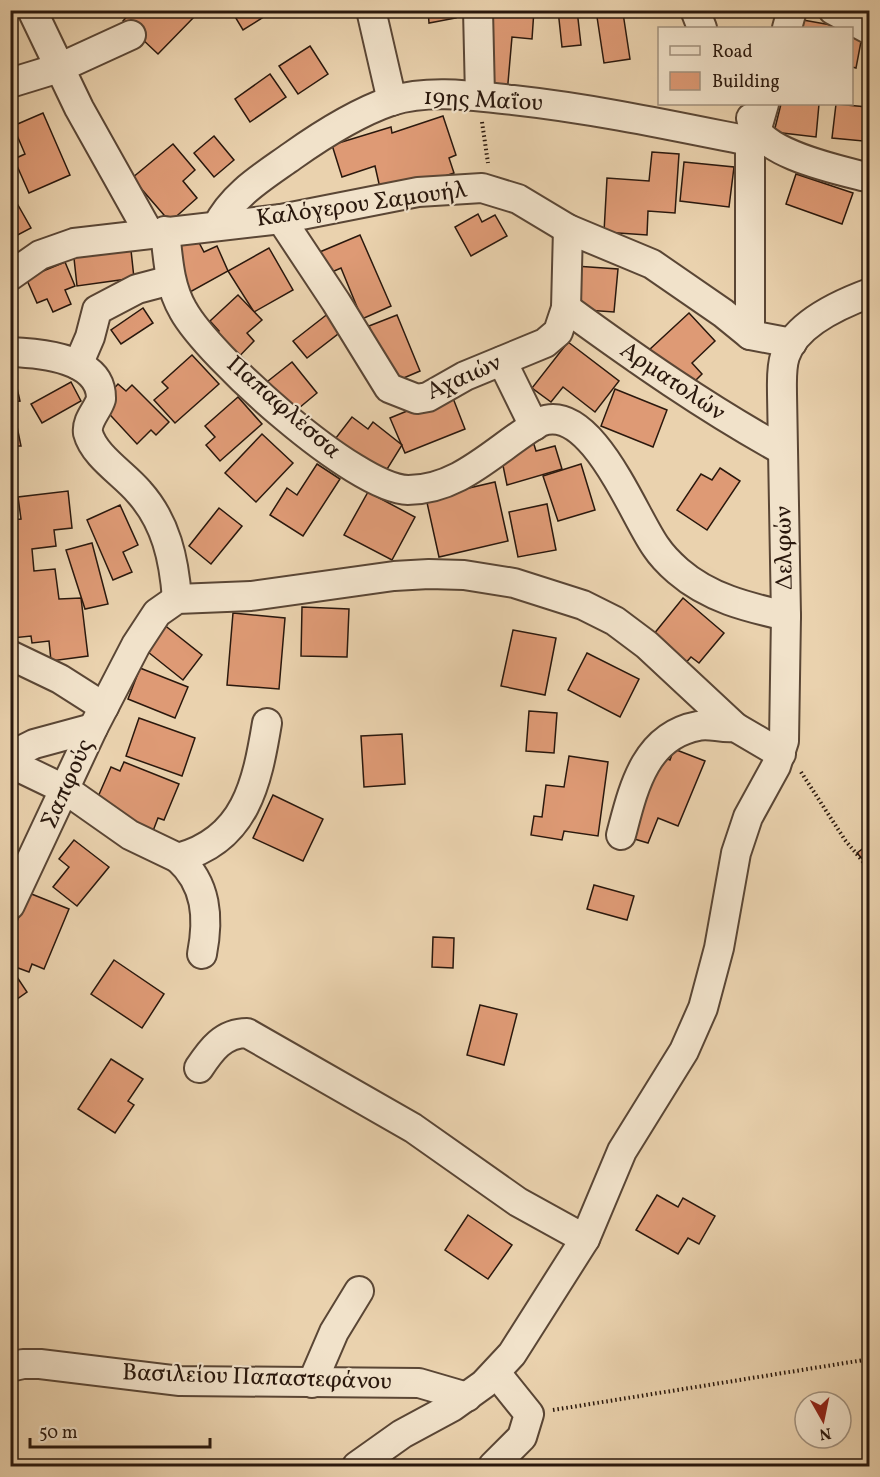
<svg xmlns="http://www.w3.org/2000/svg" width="880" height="1477" viewBox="0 0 880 1477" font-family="Vollkorn,serif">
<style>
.building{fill:#de9a75;stroke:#2a180d;stroke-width:1.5}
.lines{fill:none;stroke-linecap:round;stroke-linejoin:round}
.minor-casing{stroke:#5a4635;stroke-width:32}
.path{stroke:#2a180d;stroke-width:4;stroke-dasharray:1.5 3;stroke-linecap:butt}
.minor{stroke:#f1e2ca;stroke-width:28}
.labels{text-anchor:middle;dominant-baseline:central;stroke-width:4.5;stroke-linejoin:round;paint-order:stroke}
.street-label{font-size:24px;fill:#2a180d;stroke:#f1e2ca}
</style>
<rect width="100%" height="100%" fill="#ead2ae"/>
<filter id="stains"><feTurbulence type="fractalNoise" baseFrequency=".00333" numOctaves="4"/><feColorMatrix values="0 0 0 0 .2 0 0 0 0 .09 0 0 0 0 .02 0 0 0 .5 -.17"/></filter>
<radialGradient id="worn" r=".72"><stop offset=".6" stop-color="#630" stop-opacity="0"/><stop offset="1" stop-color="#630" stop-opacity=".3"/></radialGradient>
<g class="building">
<polygon points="133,10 189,10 195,16 158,54 123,21"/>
<polygon points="231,10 273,10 273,11 243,30"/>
<polygon points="428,10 455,10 456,18 429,23"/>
<polygon points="480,10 534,10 532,39 512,37 507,94 479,89"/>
<polygon points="558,10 577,10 581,45 562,47"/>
<polygon points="623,13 630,59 604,63 597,17"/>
<polygon points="803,20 848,28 801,28"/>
<polygon points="852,29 863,31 856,68 852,67"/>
<polygon points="310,46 328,74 298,94 279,66"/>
<polygon points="270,74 286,97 250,122 235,99"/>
<polygon points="781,104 819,104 816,137 774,132"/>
<polygon points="836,104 867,107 863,141 832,138"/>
<polygon points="43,113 70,175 29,193 14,159 25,154 13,126"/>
<polygon points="443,116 456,155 449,158 454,173 382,197 375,166 342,177 332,145 391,127 392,133"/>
<polygon points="214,136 234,160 214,177 194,153"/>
<polygon points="173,144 195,170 183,181 197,198 170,222 132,178"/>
<polygon points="652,152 679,154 675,213 648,211 647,235 604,232 607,178 649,181"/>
<polygon points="684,162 734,167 729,207 680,201"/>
<polygon points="796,174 853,193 842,224 786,204"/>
<polygon points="10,191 31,228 10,239"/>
<polygon points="478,214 482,222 495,215 507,236 471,256 455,227"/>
<polygon points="360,235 391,306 362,319 341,268 325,275 315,254"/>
<polygon points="178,236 196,237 204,252 217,246 228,271 181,297"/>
<polygon points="130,241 134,278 77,286 73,249"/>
<polygon points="269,248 293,290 254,312 228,271"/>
<polygon points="65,262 75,286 65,290 71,304 53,312 47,299 37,303 26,278"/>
<polygon points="575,266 618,269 614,312 572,309"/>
<polygon points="238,295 262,320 247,333 254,341 231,365 208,341 219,331 210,321"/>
<polygon points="143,308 153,323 121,344 111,330"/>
<polygon points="334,309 347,327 307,358 293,341"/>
<polygon points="689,313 715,341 692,363 702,374 686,390 649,350"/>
<polygon points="397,315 420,371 392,383 369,326"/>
<polygon points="568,342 619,381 595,412 563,387 551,402 532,388"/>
<polygon points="192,355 219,384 175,423 154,400 168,388 162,382"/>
<polygon points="10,357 20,401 12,402 21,446 10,446"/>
<polygon points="292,362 317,393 287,418 258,389"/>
<polygon points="71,382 81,401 42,423 31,404"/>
<polygon points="118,384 126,391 132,385 169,422 156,435 151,430 137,444 100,404"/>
<polygon points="615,389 667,410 653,447 601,426"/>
<polygon points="451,393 465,429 405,453 390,418"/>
<polygon points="238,397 262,424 220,461 206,445 215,437 205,426"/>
<polygon points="352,417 368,429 373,422 402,445 381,479 332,443"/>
<polygon points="262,434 293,463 256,502 225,473"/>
<polygon points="532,438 536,451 555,446 562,469 507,485 500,451"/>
<polygon points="317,464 340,479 303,536 270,515 287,488 297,495"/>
<polygon points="581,464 595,510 558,521 543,476"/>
<polygon points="720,468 740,481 707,530 677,510 701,474 712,480"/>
<polygon points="495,482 508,541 439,557 426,498"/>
<polygon points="68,491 72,528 54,530 56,546 32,549 34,571 55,569 59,599 81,598 88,656 51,661 49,641 32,643 31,636 12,638 10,520 21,519 18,497"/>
<polygon points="368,492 415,517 392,560 344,535"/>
<polygon points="547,504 556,550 518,557 509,512"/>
<polygon points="120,505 138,545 123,552 132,572 113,580 87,520"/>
<polygon points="219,508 242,526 211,564 189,546"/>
<polygon points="92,543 108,604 85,609 66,550"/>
<polygon points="683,598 724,633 699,663 691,657 682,667 649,640"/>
<polygon points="302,607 349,609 347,657 301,656"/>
<polygon points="233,613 285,618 279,689 227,685"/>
<polygon points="158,620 202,655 183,680 138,644"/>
<polygon points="513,630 556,638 545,695 501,686"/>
<polygon points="587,653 639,679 620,717 568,690"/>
<polygon points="140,668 188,687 175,718 128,699"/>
<polygon points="529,711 557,713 554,753 526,751"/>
<polygon points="139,718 195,738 182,776 126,756"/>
<polygon points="402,734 405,784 364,787 361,736"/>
<polygon points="674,749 705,761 678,826 658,818 648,843 621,835 658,755 670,760"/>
<polygon points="569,756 608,762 598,836 564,831 562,840 531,835 534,816 542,817 546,785 564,787"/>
<polygon points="124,762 179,784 164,820 158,818 153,831 94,806 111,767 120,771"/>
<polygon points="273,795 323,819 303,861 253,838"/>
<polygon points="74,840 109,867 77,906 53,887 69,867 59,859"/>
<polygon points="870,843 870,867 857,853"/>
<polygon points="594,885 634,896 627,920 587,909"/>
<polygon points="29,893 69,909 44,969 32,964 29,972 10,965 15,952 10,950 10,938"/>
<polygon points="433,937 454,938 453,968 432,967"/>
<polygon points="114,960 164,994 142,1028 91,994"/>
<polygon points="11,968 27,992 10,1004 10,969"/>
<polygon points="480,1005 517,1014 504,1065 467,1055"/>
<polygon points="111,1059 143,1079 128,1101 134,1105 115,1133 78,1109"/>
<polygon points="657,1195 678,1207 683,1198 715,1216 699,1244 688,1238 678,1254 636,1230"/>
<polygon points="468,1215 512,1245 488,1279 445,1250"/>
</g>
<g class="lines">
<defs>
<g id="minor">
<polyline points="32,10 79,108 149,233"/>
<polyline points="371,10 392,101"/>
<polyline points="478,10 480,96"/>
<polyline points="695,10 702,28"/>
<polyline points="833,10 870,30"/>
<polyline points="787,28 792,10"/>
<polyline points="10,83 59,68 131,35"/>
<path d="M751 118C757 154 839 170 870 178"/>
<polyline points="281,219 336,302 389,388 417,399 428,397 465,376 545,343 558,332 566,308 568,229"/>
<path d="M217 226C233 194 264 176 292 156 323 134 356 113 391 101 430 89 474 96 513 100 595 109 674 126 754 142"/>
<path d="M165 231C168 258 169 286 183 310 208 356 355 489 408 490 461 490 497 447 540 422 591 400 634 517 656 547 662 556 670 564 678 571 709 598 747 607 786 616"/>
<polyline points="10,276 40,255 74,243 281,219 418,192 482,188 518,199 568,229 652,264 723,313 750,335 792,343"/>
<path d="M566 308C636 359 706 408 782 450"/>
<polyline points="750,335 750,152 764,104"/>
<path d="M10 352C40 353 102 358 101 399 98 410 86 420 88 433 94 456 124 474 139 492 166 522 174 559 177 599"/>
<polyline points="502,361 534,426"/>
<polyline points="78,365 90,337 97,310 137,289 171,280"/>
<polyline points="10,655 60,679 104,707"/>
<polyline points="10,756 34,744 93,728"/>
<path d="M10 763 66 790 130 835 178 858C246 840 257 783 267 723"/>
<path d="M621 835C633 790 644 736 698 726 710 723 722 729 735 727"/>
<path d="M178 858C207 884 209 918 202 954"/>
<polyline points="10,905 93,728 136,645 157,613 177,599 251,596 394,576 429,574 464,575 514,583 583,605 615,621 647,645 735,727 781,754"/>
<path d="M199 1068C211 1050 223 1033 247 1033L413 1128 518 1202 585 1239"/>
<polyline points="10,1367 23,1364 40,1364 180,1381 419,1383 467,1397"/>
<polyline points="312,1383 334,1332 359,1291"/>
<path d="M357 1466 402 1434 452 1407 484 1384 512 1354 585 1239 622 1151 684 1051 703 1008 719 948 736 853 748 817 776 766 784 741 786 616 782 394C782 381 781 368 785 356 795 324 840 304 870 293"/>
<polyline points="493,1466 522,1437 529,1414 496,1373"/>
</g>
</defs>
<use href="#minor" class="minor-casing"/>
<g class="path">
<polyline points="482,122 488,163"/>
<polyline points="801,772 845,840 870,870"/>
<polyline points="553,1410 870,1359"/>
</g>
<use href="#minor" class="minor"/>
</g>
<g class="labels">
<g class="street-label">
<text transform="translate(483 101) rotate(3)">19ης Μαΐου</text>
<text transform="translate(362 205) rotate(-8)">Καλόγερου Σαμουήλ</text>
<text transform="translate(464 378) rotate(-24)">Αχαιών</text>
<text transform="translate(672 382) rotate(34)">Αρματολών</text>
<text transform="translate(283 408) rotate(41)">Παπαφλέσσα</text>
<text transform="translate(785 548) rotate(-91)">Δελφών</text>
<text transform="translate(68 784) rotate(-66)">Σαπφούς</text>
<text transform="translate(257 1378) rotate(2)">Βασιλείου Παπαστεφάνου</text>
</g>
</g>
<rect width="880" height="1477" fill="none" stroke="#ead2ae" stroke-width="36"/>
<rect x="12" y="12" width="856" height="1453" fill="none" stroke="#2a180d" stroke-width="3"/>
<rect x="18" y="18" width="844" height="1441" fill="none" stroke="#2a180d" stroke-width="1.5"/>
<rect x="658" y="27" width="195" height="78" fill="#f1e2ca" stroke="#a1917e" stroke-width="1.5"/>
<rect x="670" y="46" width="30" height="9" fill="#f1e2ca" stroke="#a1917e" stroke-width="1.5"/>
<text x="712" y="57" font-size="18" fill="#2a180d">Road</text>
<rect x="670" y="72" width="30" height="18" fill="#de9a75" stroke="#a1917e" stroke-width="1.5"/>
<text x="712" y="87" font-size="18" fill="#2a180d">Building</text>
<g transform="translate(823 1420) rotate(171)"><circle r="28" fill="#f1e2ca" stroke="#a1917e" stroke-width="1.5"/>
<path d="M0-4.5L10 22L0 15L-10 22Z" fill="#8f2418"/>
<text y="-9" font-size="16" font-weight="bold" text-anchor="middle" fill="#2a180d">N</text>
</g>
<path d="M30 1438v9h180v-9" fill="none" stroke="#2a180d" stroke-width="3"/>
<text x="39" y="1438" font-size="18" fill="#2a180d" stroke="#f1e2ca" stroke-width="4.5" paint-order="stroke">50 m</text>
<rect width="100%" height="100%" filter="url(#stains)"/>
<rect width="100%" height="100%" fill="url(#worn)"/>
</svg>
